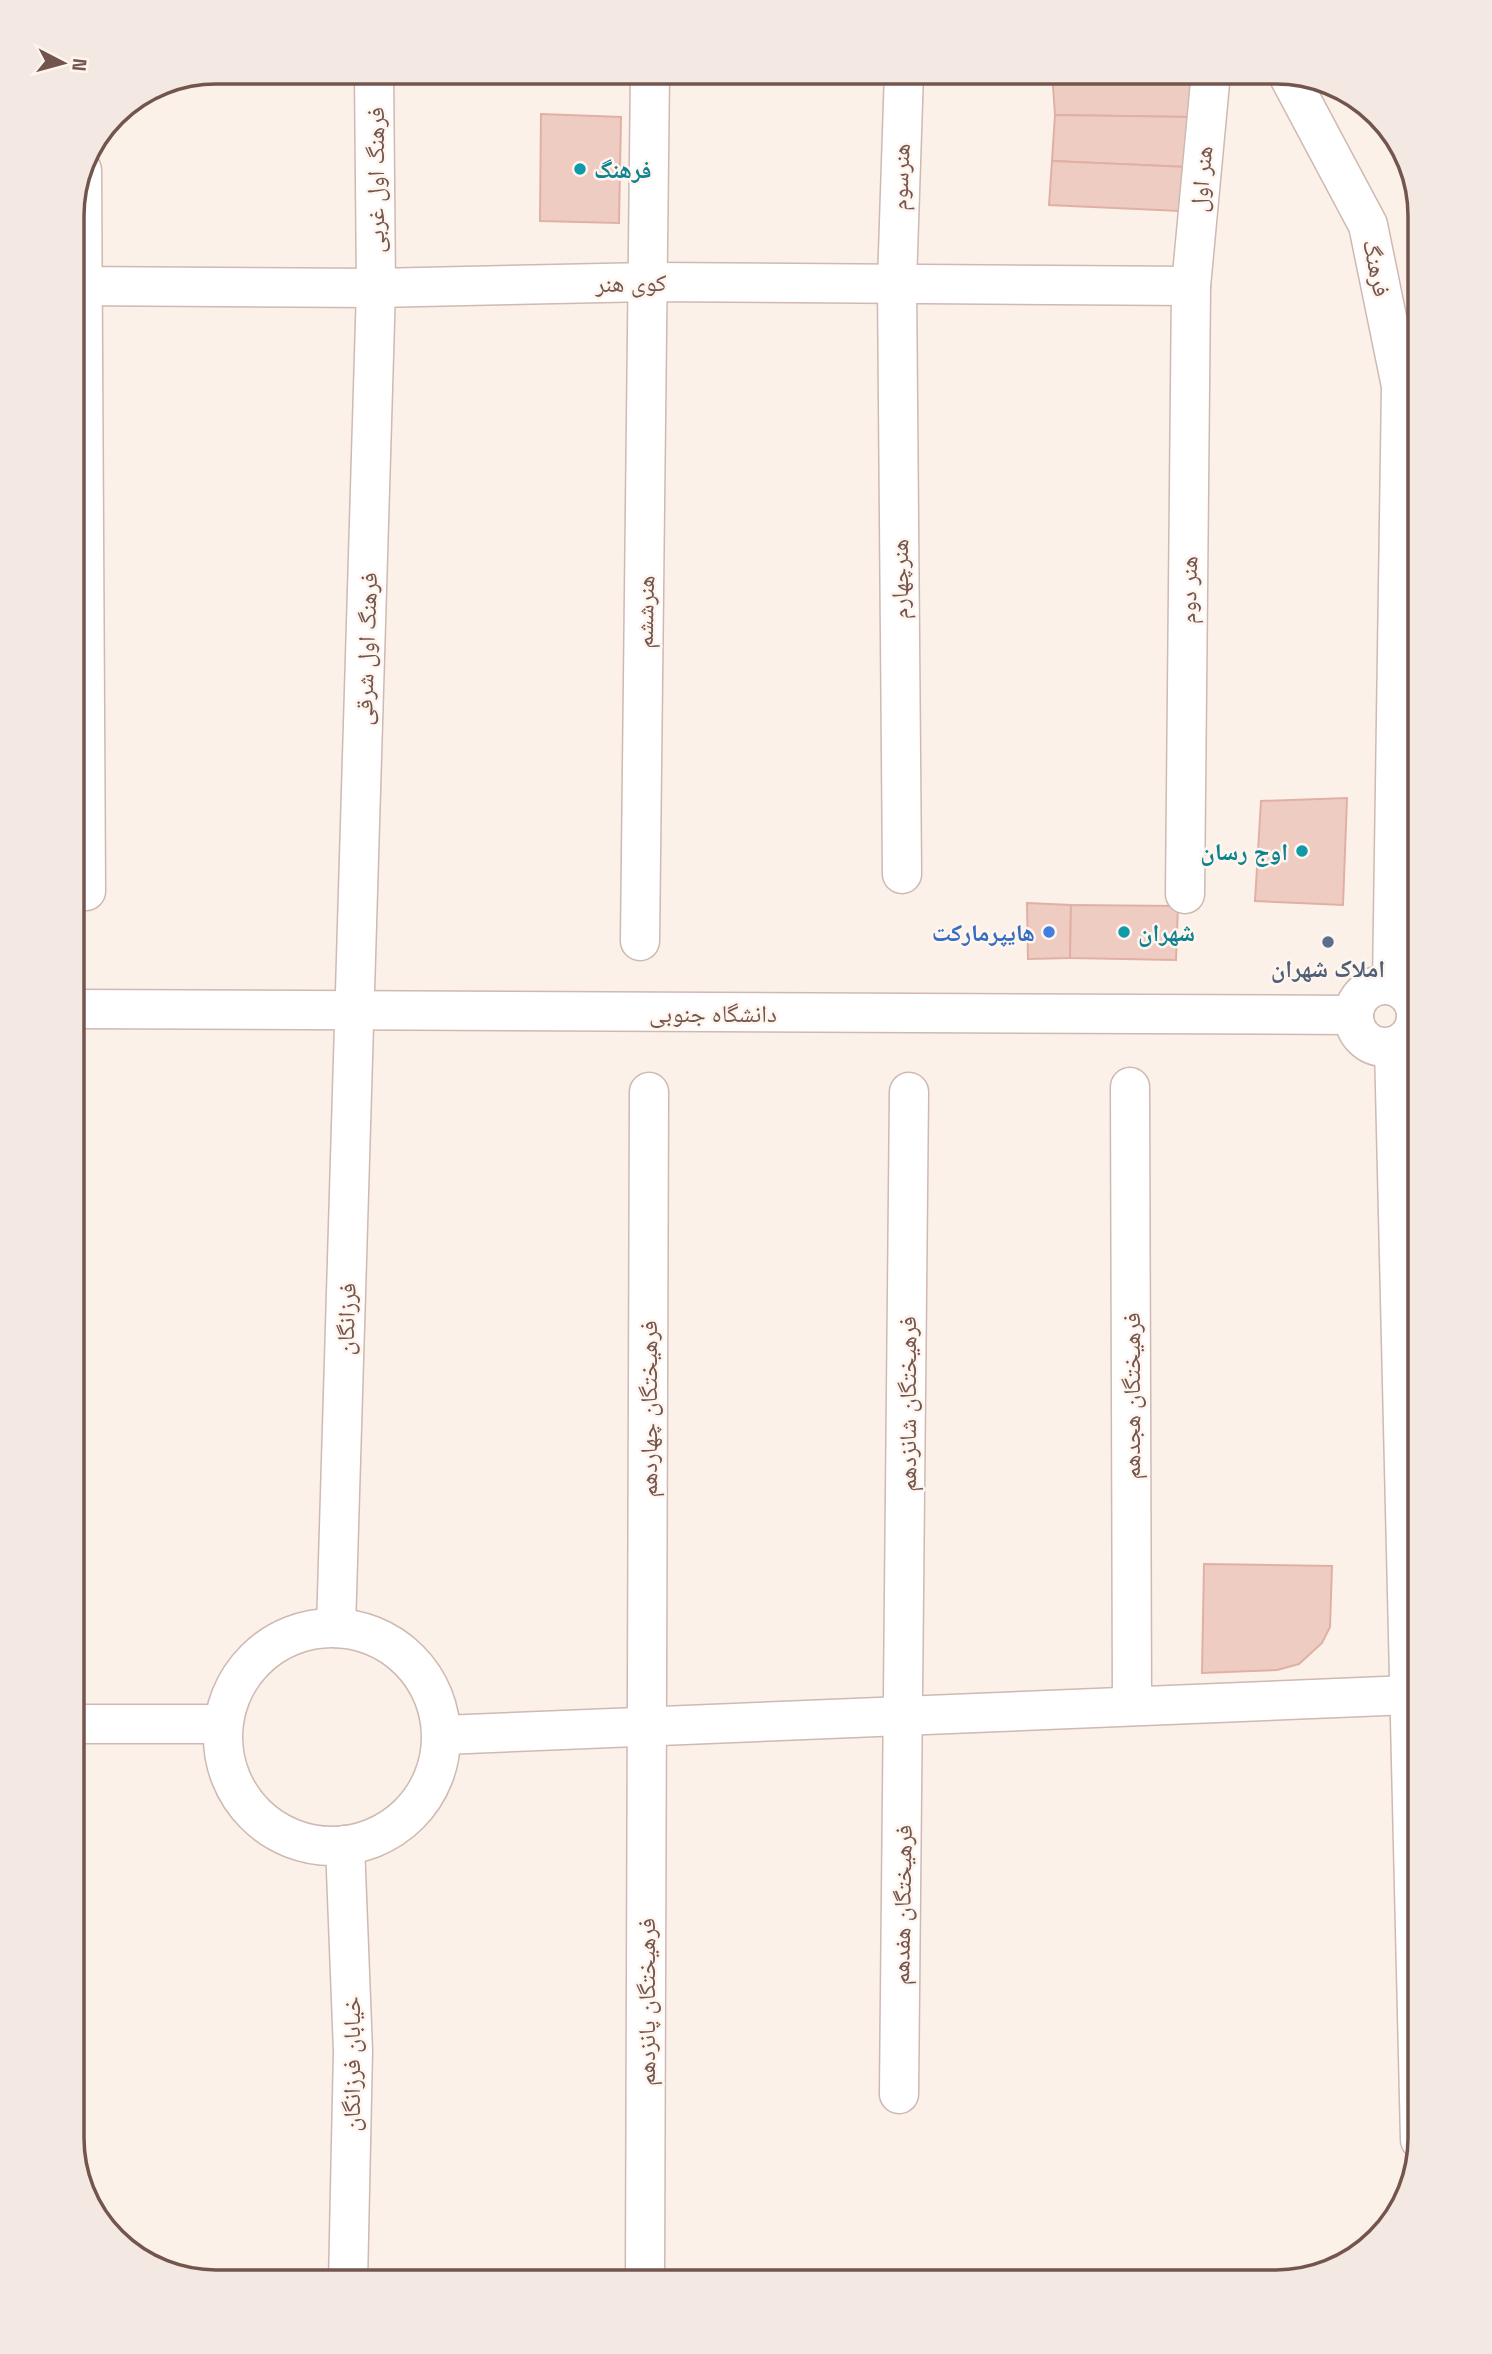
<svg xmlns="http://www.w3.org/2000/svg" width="1492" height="2354" viewBox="0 0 1492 2354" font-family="'Space Grotesk','Noto Naskh Arabic',sans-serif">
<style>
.building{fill:#efccc2;stroke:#e1b0a4;stroke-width:2}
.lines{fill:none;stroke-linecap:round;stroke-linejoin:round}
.minor-casing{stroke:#cfb9b2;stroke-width:41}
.tertiary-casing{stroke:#cfb9b2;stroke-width:41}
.minor{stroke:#fff;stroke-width:38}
.tertiary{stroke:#fff;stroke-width:38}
.culture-dot{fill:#0f9aa8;stroke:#fef5ef;stroke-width:2.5}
.shop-dot{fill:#3f7fe0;stroke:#fef5ef;stroke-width:2.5}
.service-dot{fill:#5c6f8a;stroke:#fef5ef;stroke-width:2.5}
.labels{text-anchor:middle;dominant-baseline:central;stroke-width:5;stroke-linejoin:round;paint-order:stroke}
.culture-label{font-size:24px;font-weight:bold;fill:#0d838f;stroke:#fef5ef;text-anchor:start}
.street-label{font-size:24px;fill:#74554e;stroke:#fef5ef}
.shop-label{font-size:24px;font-weight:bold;fill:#366cbe;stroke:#fef5ef;text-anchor:end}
.service-label{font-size:24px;font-weight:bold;fill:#4e5e75;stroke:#fef5ef}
.rim{fill:none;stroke:#74554e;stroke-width:3.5}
</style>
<rect width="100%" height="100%" fill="#fbf1e9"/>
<g class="building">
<polygon points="1052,72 1197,72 1192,117 1055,115"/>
<polygon points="541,114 621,117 619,223 540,221"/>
<polygon points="1055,115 1192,117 1187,167 1052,161"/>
<polygon points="1052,161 1187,167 1180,211 1049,205"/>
<polygon points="1347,798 1343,905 1255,901 1261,801"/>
<polygon points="1027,903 1071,905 1070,958 1028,959"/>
<polygon points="1071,905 1178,906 1176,960 1070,958"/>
<polygon points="1204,1564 1332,1566 1330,1627 1322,1643 1299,1664 1277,1670 1202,1673"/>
</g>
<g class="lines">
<defs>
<g id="minor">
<polyline points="82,170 86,891"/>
<polyline points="72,286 376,288 650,282 1191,286"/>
<polyline points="902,874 897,283 904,72"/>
<polyline points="1185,894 1191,286 1211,72"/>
<polyline points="640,941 650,72"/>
<polyline points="1394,1046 1420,2140"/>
<polyline points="1130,1087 1132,1706"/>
<circle cx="332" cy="1737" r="109"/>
<polyline points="336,1628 376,288 374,72"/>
<polyline points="72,1724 223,1724"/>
<polyline points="443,1735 1409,1695"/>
<polyline points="345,1845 353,2051 348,2282"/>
<polyline points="899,2094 909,1092"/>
<polyline points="645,2277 649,1092"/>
</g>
<g id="tertiary">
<polyline points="1287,73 1368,225 1401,386 1392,985"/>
<circle cx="1385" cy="1016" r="31"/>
<polyline points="72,1009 1354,1015"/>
</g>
</defs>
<use href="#minor" class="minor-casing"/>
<use href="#tertiary" class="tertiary-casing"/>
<use href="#minor" class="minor"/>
<use href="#tertiary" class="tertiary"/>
</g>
<g class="culture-dot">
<circle cx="580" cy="169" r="7"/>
<circle cx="1302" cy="851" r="7"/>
<circle cx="1124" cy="932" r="7"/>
</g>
<circle class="shop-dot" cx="1049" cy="932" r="7"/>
<circle class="service-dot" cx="1328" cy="942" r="7"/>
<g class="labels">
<g class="culture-label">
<text x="594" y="169">فرهنگ</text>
<text x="1288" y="851" text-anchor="end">اوج رسان</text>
<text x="1138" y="932">شهران</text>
</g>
<g class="street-label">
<text transform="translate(900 177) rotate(-88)">هنرسوم</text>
<text transform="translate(1201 179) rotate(-85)">هنر اول</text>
<text transform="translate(375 180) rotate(-90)">فرهنگ اول غربی</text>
<text transform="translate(1377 268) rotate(78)">فرهنگ</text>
<text transform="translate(631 283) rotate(-1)">کوی هنر</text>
<text transform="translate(899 579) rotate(-90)">هنرچهارم</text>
<text transform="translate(1188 590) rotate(-89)">هنر دوم</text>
<text transform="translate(645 612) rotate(-89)">هنرششم</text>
<text transform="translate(366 649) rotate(-88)">فرهنگ اول شرقی</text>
<text x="713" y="1013">دانشگاه جنوبی</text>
<text transform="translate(346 1319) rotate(-88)">فرزانگان</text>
<text transform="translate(1131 1396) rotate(-90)">فرهیختگان هجدهم</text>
<text transform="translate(907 1404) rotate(-90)">فرهیختگان شانزدهم</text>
<text transform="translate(648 1409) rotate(-90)">فرهیختگان چهاردهم</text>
<text transform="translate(902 1905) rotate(-89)">فرهیختگان هفدهم</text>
<text transform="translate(646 2002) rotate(-90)">فرهیختگان پانزدهم</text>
<text transform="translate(351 2064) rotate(-90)">خیابان فرزانگان</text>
</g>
<g class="shop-label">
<text x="1035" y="932">هایپرمارکت</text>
</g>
<g class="service-label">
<text x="1328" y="968">املاک شهران</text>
</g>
</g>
<path d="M0 0H1492V2354H0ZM216 84H1276A132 132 0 0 1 1408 216V2138A132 132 0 0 1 1276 2270H216A132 132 0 0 1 84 2138V216A132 132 0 0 1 216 84Z" fill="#f3e8e2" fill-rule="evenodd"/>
<path class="rim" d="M216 84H1276A132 132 0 0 1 1408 216V2138A132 132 0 0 1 1276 2270H216A132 132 0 0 1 84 2138V216A132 132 0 0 1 216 84Z"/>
<g transform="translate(63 63) rotate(96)" stroke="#fef5ef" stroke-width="5" paint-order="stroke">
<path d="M0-5L12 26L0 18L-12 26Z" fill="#74554e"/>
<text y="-10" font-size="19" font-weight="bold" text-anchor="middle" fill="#74554e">N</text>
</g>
</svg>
